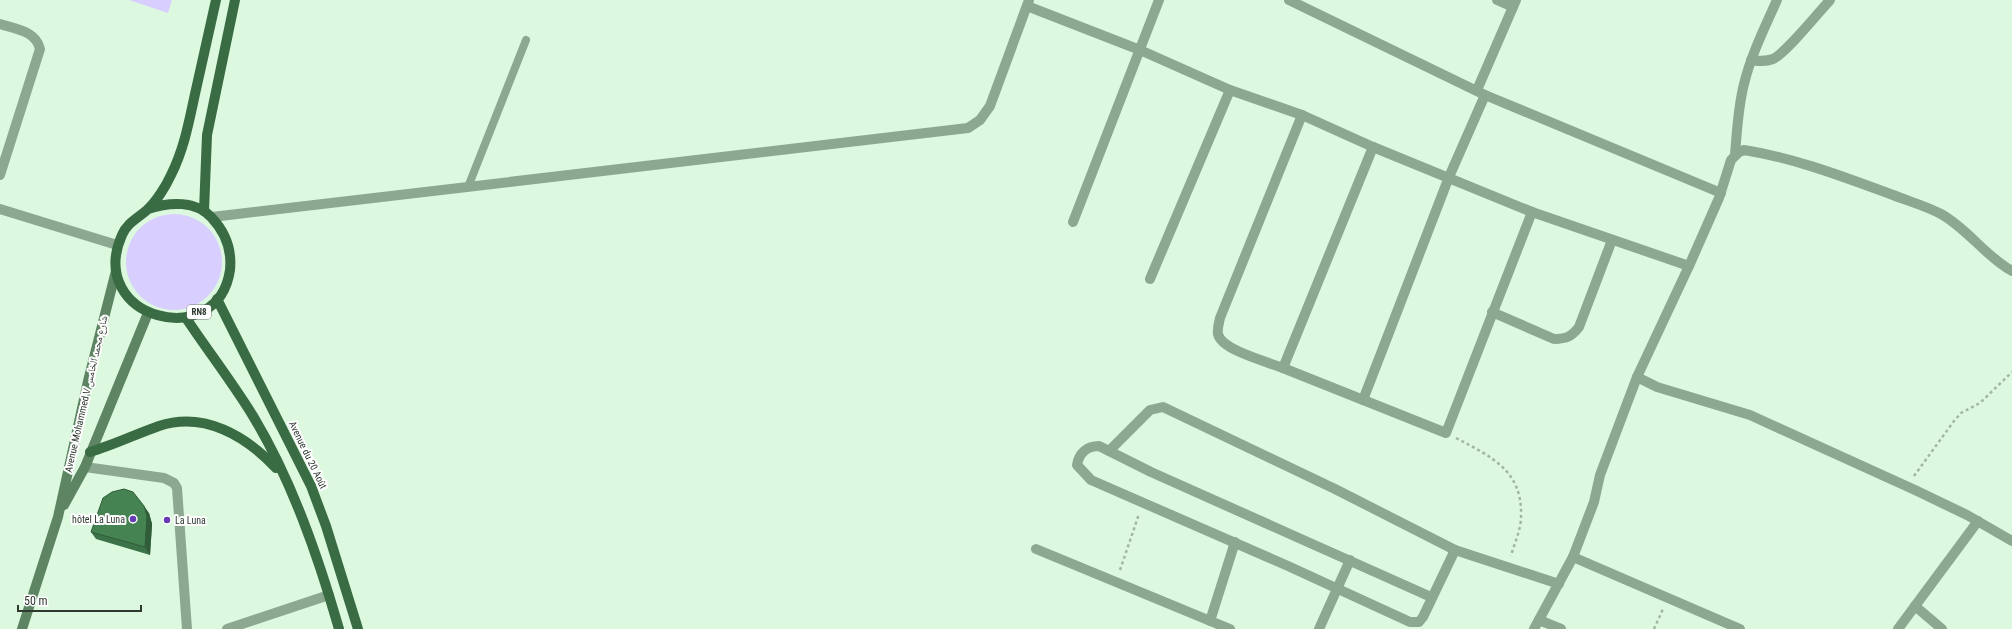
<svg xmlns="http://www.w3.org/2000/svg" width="2012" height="629" viewBox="0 0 2012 629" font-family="'Roboto Condensed','Noto Naskh Arabic',sans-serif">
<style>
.green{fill:#d9cfff}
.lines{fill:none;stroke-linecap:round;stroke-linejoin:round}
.path{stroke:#a1b7a4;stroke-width:2.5;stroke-dasharray:3 3;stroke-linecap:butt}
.service{stroke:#8da891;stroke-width:8}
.minor{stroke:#8da891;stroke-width:10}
.secondary{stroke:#5d8563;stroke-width:10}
.primary{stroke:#396c43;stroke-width:10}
.wall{fill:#3b7247}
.shaded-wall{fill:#305c39}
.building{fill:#458452;stroke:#305c39}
.poi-dot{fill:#663cb4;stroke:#fff;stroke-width:1.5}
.labels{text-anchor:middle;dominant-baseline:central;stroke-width:4;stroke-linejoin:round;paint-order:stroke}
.shield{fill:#fff;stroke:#6c746d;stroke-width:1}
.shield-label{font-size:9px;font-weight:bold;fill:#2d382f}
.street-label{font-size:10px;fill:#2d382f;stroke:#fff}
.poi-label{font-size:10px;fill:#2d382f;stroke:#fff;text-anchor:end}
</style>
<rect width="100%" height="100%" fill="#dcf8df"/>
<g class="green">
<polygon points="129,0 172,0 168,13"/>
<circle cx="174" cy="262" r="48"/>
</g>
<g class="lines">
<g class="path">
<path d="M1456 438C1492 457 1523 471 1521 517 1521 530 1514 544 1511 556"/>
<polyline points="1914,476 1954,421 1961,413 1980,403 2012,372"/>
<polyline points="1120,570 1139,514"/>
<polyline points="1654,629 1663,609"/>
</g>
<polyline class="service" points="468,187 526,40"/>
<g class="minor">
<polyline points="1289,0 1485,95 1721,193"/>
<polyline points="1497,0 1513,7"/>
<polyline points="1027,6 1140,50 1230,90 1302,115 1373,147 1532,212 1689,266 1637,377 1600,475 1594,502 1573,557 1534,629"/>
<path d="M0 24C16 29 36 31 40 49L0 175"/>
<path d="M1751 60C1759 61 1765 62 1773 59 1786 53 1819 12 1830 0"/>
<polyline points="1477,90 1516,0"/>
<polyline points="1373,147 1283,368 1446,433 1532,212"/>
<path d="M1735 155C1737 131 1738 107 1744 84 1751 55 1765 27 1777 0"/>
<polyline points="0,209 117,245"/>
<polyline points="212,217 968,128 980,120 990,106 1029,0"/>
<polyline points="1073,222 1159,0"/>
<path d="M1689 266 1719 198 1731 160 1739 152 1744 150C1795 158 1844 177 1893 195 1908 201 1926 206 1941 214 1968 229 1985 256 2012 271"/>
<polyline points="1150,279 1230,90"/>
<path d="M1492 312 1554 339C1567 339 1572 336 1579 327L1612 240"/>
<path d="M1283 368C1268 362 1221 350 1218 334 1217 329 1219 323 1220 318L1302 115"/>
<polyline points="1637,377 1657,387 1750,415 1915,490 1967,515 2012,541"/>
<polyline points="1363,400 1449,177 1485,95"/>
<polyline points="1109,451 1150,410 1163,407 1335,489 1455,550 1559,584"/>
<polyline points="85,467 164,478 174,483 177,488 187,629"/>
<polyline points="1036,549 1230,629"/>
<polyline points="1573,557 1740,629"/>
<path d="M1431 597 1151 472 1099 446C1087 446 1079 453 1077 465L1091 480 1288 566 1410 622H1419L1423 617 1455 550"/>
<polyline points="1915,606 1942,629"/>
<polyline points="1539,620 1561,629"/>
<polyline points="1210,621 1235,542"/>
<polyline points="227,629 329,595"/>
<polyline points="1319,629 1350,560"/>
<polyline points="1898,629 1978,521"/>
</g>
<g class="secondary">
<polyline points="64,505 85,467 148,313"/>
<polyline points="22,629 58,517 88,381 116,271"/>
</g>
<g class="primary">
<path d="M148 209C169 202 196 200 212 218 226 233 232 250 230 270 218 353 85 319 122 235 127 223 138 218 147 210 156 202 166 186 171 175 184 149 189 122 195 94 202 63 209 31 216 0"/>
<polyline points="204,211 207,135 235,0"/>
<polyline points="217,299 311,486 326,526 358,629"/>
<path d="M186 318C208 351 232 382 253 416 292 481 318 556 339 629"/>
<path d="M90 452C114 445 136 434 159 426 204 411 246 436 276 468"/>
</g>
</g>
<polygon class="wall" points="149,513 152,524 150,555 96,539 91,532"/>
<polygon class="shaded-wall" points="144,506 149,513 152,524 150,555 145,547"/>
<polygon class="building" points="124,489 133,492 144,506 147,516 145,547 91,532 103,498 112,492"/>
<g class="poi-dot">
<circle cx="133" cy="519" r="4"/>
<circle cx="167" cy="520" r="4"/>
</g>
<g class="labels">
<rect class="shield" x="187" y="305" width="24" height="14" rx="3"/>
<g class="shield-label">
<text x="199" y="312">RN8</text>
</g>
<g class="street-label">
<text transform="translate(86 394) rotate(-77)">Avenue Mohammed V شارع محمد الخامس</text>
<text transform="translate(308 455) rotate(64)">Avenue du 20 Août</text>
</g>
<g class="poi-label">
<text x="125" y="519">hôtel La Luna</text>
<text x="175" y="520" text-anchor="start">La Luna</text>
</g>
</g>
<path d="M18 605v6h123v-6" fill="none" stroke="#2d382f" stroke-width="2"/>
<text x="24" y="605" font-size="12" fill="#2d382f" stroke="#ffffff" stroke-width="3" paint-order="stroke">50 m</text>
</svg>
